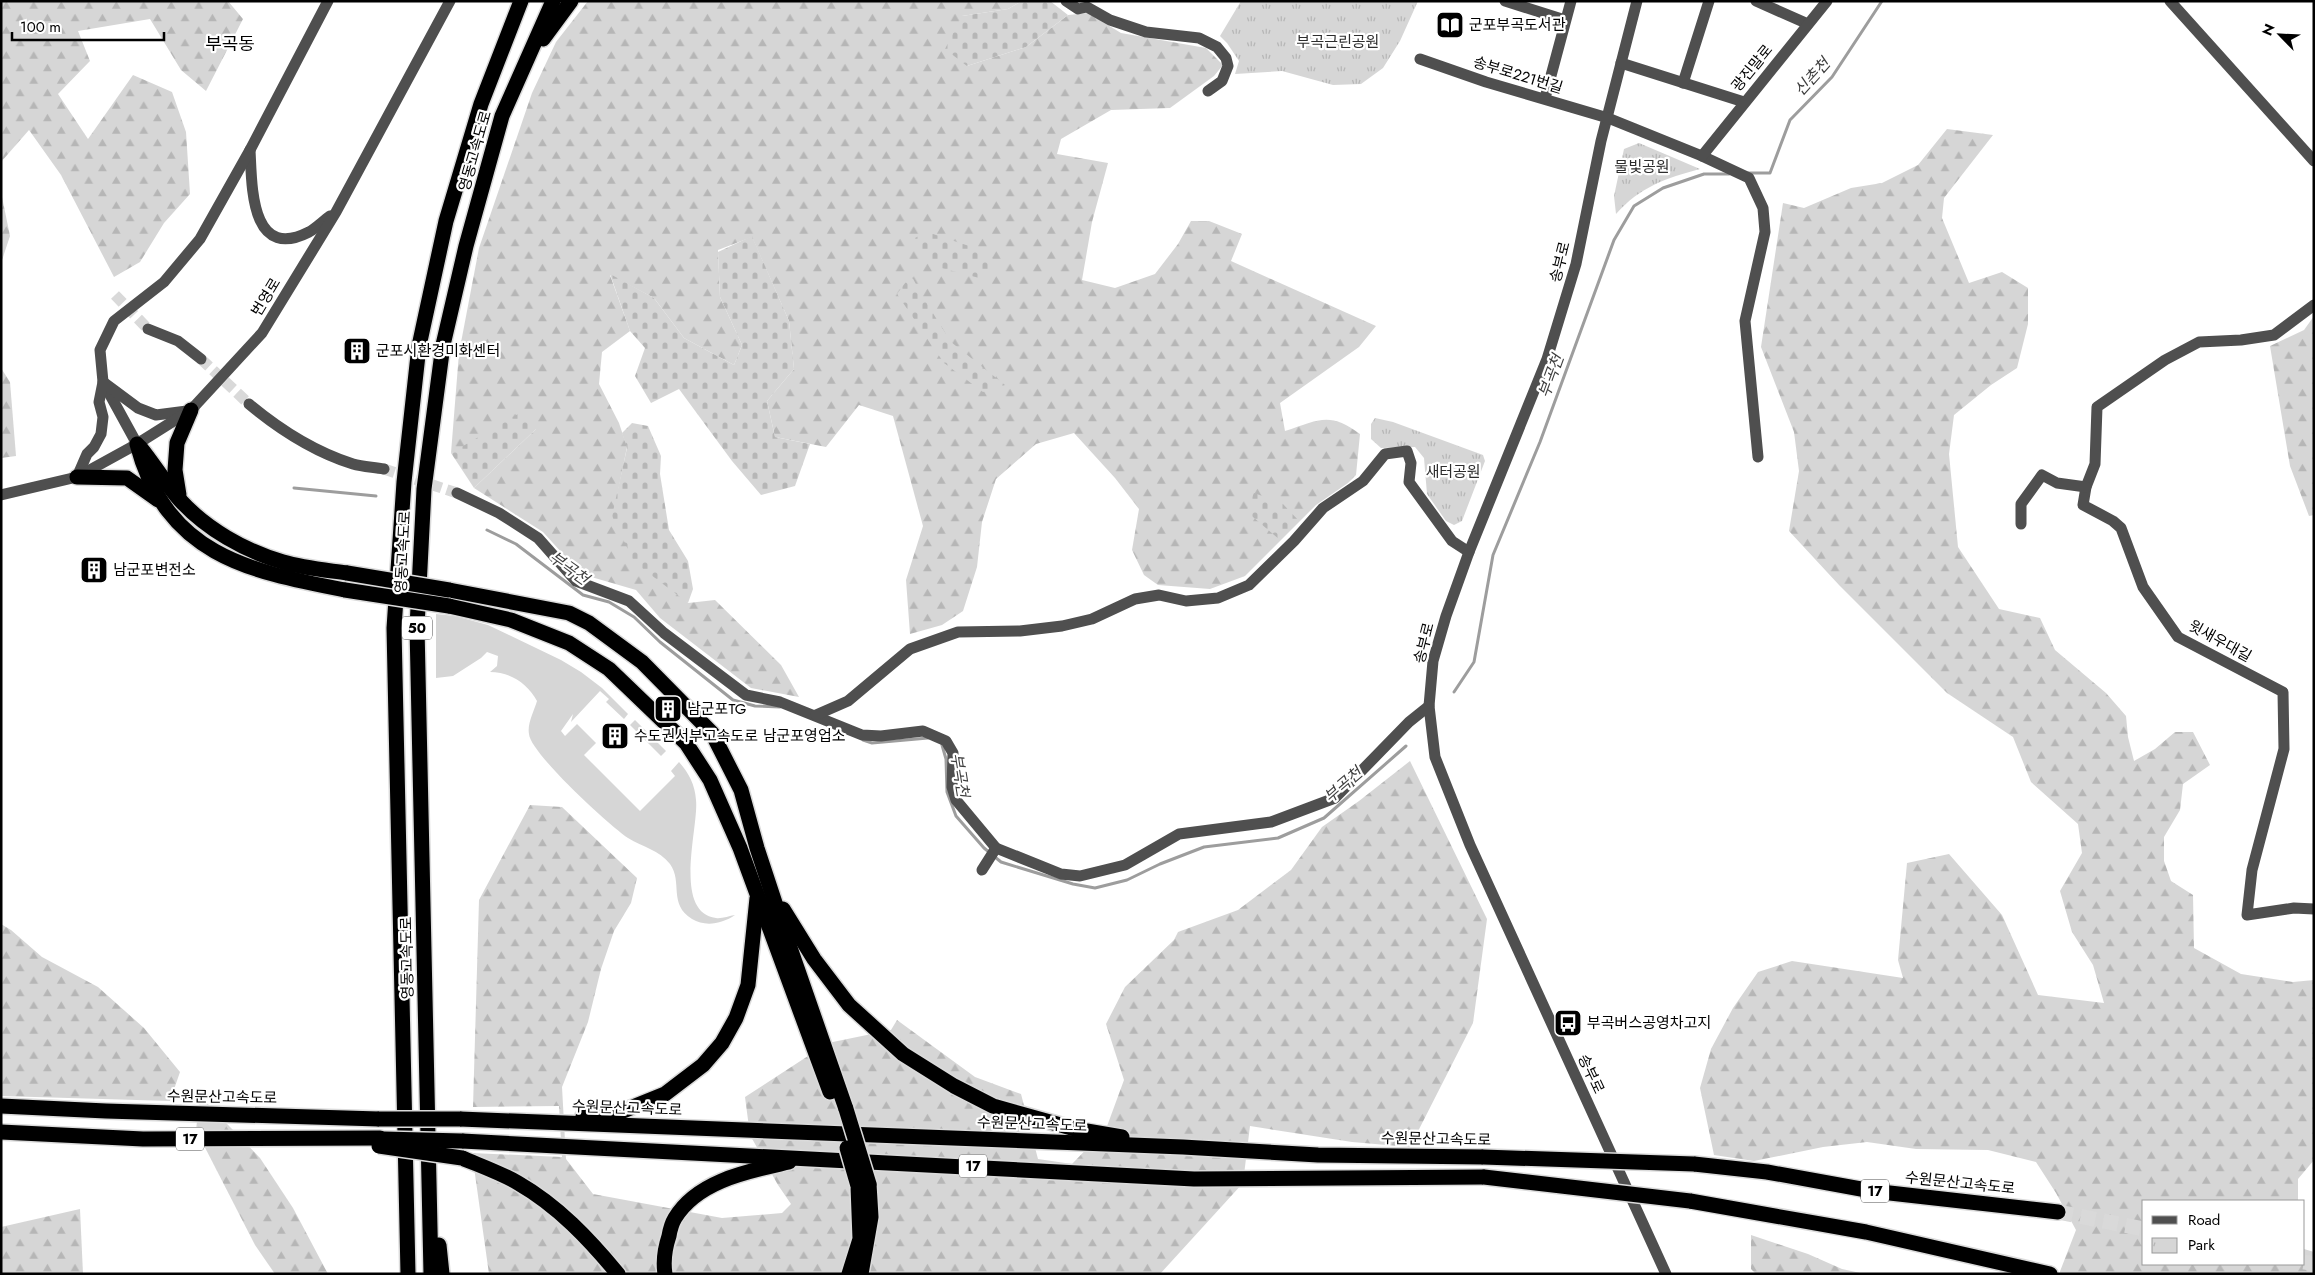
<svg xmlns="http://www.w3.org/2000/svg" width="2315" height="1275" viewBox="0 0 2315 1275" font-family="Jost,'Noto Sans KR',sans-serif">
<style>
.grass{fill:#d6d6d6}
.forest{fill:url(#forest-firs)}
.cemetery{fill:url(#cemetery-stones)}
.park{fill:url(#park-tufts)}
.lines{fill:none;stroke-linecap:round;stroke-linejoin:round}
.stream{stroke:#9d9d9d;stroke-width:3}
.minor-tunnel{stroke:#d9d9d9;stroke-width:11;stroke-dasharray:11 5.5;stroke-linecap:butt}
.highway-tunnel{stroke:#d9d9d9;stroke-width:15;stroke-dasharray:15 8;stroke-linecap:butt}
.highway-casing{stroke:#dbdbdb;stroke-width:18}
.minor{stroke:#4f4f4f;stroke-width:11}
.highway{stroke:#000;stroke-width:15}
.highway-bridge-casing{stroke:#dbdbdb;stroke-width:18;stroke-linecap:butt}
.highway-bridge{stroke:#000;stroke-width:15}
.labels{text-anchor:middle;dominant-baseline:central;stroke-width:4.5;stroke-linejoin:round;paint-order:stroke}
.shield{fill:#fff;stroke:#4c4c4c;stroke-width:1}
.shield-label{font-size:14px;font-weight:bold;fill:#000}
.poi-label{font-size:15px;fill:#000;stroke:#fff;text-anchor:start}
.park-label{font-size:15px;fill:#2d2d2d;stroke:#fff}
.street-label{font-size:15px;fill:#000;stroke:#fff}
.water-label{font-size:16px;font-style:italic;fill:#3e3e3e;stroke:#fff}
.quarter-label{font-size:18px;fill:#000;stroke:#fff}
</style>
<defs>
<pattern id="forest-firs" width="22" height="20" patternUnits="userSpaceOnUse" patternTransform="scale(1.25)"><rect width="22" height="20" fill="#d6d6d6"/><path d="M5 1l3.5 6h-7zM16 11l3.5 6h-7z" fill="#b6b6b6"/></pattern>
<pattern id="cemetery-stones" width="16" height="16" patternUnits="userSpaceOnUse" patternTransform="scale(1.25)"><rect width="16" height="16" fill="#d6d6d6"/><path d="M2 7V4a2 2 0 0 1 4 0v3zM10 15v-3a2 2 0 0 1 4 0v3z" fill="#b6b6b6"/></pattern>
<pattern id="park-tufts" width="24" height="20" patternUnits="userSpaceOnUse" patternTransform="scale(1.25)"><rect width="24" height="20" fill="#d6d6d6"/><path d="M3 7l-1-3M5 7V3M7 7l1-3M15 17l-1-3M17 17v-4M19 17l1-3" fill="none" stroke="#b6b6b6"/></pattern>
</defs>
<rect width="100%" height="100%" fill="#fff"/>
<g class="grass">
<path d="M436 614 455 616 488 625 561 660 581 672 602 688 628 714 624 719 606 702 609 699 600 691 571 722 573 714 561 731 565 736 577 724 596 743 584 755 640 811 675 776 671 771 679 762C689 773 695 785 696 800 699 827 672 912 716 918 721 919 729 916 735 915 722 924 705 927 692 919 668 904 683 882 670 864 659 850 643 847 628 838 611 827 530 753 529 734 527 724 534 711 537 701 528 684 510 672 490 672L497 666 498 656 487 652 481 658 453 676 436 678Z"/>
<polygon points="635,720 666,751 661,756 630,725"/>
</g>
<g class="forest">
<polygon points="1,1 228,1 243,19 206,91 181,70 150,19 78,31 90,61 58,94 88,139 133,75 172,92 186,132 190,194 164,223 140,262 114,277 61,175 29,130 1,162"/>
<path d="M588 1H1022L1008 9 962 16 967 66 1026 47 1068 15 1088 13 1121 33 1206 48 1223 65 1214 76 1170 108 1111 110 1061 139 1057 154 1108 163 1092 222 1082 280 1115 288 1155 274 1178 244 1191 221H1209L1242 234 1231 261 1376 326 1359 347 1280 403 1285 431C1318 420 1330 411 1360 434L1356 475 1348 483 1316 505 1245 576 1210 589 1158 585 1144 575 1132 550 1139 509 1115 478 1074 433 1036 444 996 479 982 522 977 567 963 611 942 625 910 634 906 580 923 526 893 416 859 405 826 447 775 437 767 401 794 369 789 321 752 237 718 250 720 297 742 345 734 365 684 338 654 298 610 275 630 331 602 352 599 384 619 423 627 447 613 516 688 603 715 600 781 665 799 697 751 688 660 618 636 590 581 574 543 532 474 488 536 429 451 453 459 353 479 248 532 93 556 42Z"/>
<polygon points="1947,129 1993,135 1944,198 1942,218 1969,283 2002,272 2028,288 2028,324 2017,368 1991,385 1954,415 1949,454 1958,547 1999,609 2040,618 2055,650 2106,693 2126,716 2128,737 2134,761 2155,749 2175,732 2193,732 2210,765 2183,784 2180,810 2164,837 2164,861 2171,881 2193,895 2194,948 2241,974 2293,982 2314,980 2314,1160 2298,1179 2298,1201 2144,1201 2144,1264 2304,1264 2304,1249 2314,1252 2314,1274 2059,1274 2076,1230 2056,1193 2036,1162 1988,1150 1916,1149 1867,1142 1823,1147 1754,1161 1714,1155 1700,1088 1711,1049 1733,1008 1758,972 1792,961 1903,978 1898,960 1907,863 1949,854 2002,915 2038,995 2104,1003 2093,965 2072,932 2060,891 2082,853 2078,824 2031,782 2013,737 1947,693 1839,585 1789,531 1799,471 1794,432 1761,347 1783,203 1804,208 1851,188 1882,183 1918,165"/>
<polygon points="1,192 10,236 1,263"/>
<polygon points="2314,316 2314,515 2309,516 2290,466 2270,346 2304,330"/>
<polygon points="1,368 10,382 16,456 1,458"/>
<polygon points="1410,761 1487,919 1473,1023 1410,1147 1352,1142 1250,1126 1243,1183 1160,1274 489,1274 472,1153 562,1157 559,1106 473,1107 479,900 530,805 562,807 637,878 631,903 614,931 601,969 588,1022 562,1087 566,1159 593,1194 722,1218 782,1213 791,1204 778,1185 750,1135 745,1097 828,1043 891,1030 897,1020 975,1077 1021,1094 1038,1159 1072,1164 1106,1129 1124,1080 1106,1024 1125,987 1174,940 1178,932 1238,910 1291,870 1322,827 1359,801"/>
<polygon points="1,924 11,930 42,957 98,987 144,1028 180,1072 170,1101 1,1096"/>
<polygon points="200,1096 260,1158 293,1208 328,1274 275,1274 255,1245 196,1130"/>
<polygon points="80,1209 83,1274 1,1274 1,1227"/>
<polygon points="1751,1235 1808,1254 1842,1269 1865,1274 1756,1274 1751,1269"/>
</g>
<g class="cemetery">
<polygon points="1022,1 1050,1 1068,15 1026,47 967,66 945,49 962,16 1008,9"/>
<polygon points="927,232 987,252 1001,265 983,279 930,265 915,238"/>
<polygon points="752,236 789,321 794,369 767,401 775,437 810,444 795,486 761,495 732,461 679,389 651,403 635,376 645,348 630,331 610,274 654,298 684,338 734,365 742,345 720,297 718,252"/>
<polygon points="911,275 924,299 951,342 1005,385 983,392 944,363 897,294"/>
<polygon points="518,414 536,429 474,488 451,453"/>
<polygon points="632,423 648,426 661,456 660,474 669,530 688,561 693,589 688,603 634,562 612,516 627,448 622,433"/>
<polygon points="1254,493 1282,503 1299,521 1280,540 1246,511"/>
</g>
<g class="park">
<polygon points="1241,1 1418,1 1400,41 1383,68 1361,84 1333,85 1282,71 1235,74 1239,61 1227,43 1220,36"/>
<path d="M1639 143 1700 169C1666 178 1640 187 1616 214L1614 196 1624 149Z"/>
<polygon points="1375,418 1393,422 1483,455 1485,461 1462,521 1454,525 1446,521 1427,494 1424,458 1415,447 1381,448 1371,439 1371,424"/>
</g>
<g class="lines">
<g class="stream">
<polyline points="1748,173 1770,173 1790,120 1832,77 1882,1"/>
<polyline points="294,488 376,496"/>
<polyline points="487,530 516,544 583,595 609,602 634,617 660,642 733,700 755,706 780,707"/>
<polyline points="1454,692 1474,662 1493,555 1540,442 1614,240 1634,206 1663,188 1704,174 1729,174"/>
<polyline points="863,740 872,743 928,738"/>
<polyline points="942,745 946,759 947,792 956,816 984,848 1001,862 1073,884 1095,888 1127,880 1160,864 1204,847 1278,838 1324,818 1406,746"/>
</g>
<g class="minor-tunnel">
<polyline points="115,295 148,329"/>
<polyline points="201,359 249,404"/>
<polyline points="384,469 457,493"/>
</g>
<g class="highway-tunnel">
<polyline points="2058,1212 2144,1229"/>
<polyline points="2304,1262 2314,1264"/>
</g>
<defs>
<g id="highway">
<polyline points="543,39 571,1"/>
<path d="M137 444C166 554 246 571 345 590"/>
<path d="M140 447C154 464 165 483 179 499 206 529 245 551 283 562 303 568 326 570 347 573"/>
<polyline points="77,477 127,478 158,500"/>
<polyline points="179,495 175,470 177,443 191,410"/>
<polyline points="449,590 569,613 589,623 642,662 712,733 741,790 757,848 786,936 846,1109"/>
<polyline points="449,606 511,620 569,643 609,669 686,743 710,780 740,848 830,1092"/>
<polyline points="783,909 814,959 849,1005 903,1054 954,1086 993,1106 1075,1129 1122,1137"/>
<polyline points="1,1106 106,1111 379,1119"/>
<polyline points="583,1116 618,1113 665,1094 703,1065 722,1043 736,1018 748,985 757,898"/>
<polyline points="460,1119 1183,1147 1318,1155 1483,1157"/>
<polyline points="1,1132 143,1139 380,1138"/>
<polyline points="462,1141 1194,1179 1484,1177"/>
<path d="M462 1158C481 1166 501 1173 518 1183 558 1206 589 1239 618 1274"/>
<polyline points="1694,1164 1767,1172 1872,1191 2058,1212"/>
<polyline points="1690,1201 1866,1232 2050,1274"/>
<polyline points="439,1245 442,1274"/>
<polyline points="408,1274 394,628 404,482 419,346 446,221 481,104 521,1"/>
<polyline points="431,1274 417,627 424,489 443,345 466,246 502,116 553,1"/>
<path d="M665 1274C663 1261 665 1248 669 1236 670 1230 672 1223 675 1218 698 1180 750 1171 789 1162"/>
<polyline points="849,1274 860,1239 858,1186"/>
<polyline points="861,1274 871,1217 869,1184"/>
</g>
</defs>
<use href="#highway" class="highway-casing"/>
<g class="minor">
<polyline points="1066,1 1078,9 1087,7 1110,20 1146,32 1199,38 1217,47 1226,58 1228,66 1222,81 1208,91"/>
<polyline points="1505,1 1565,20"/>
<polyline points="1637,1 1601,141 1576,264 1547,359 1469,552 1446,616 1433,661 1429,706 1435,757 1470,845 1666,1274"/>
<polyline points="1756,1 1808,24"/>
<polyline points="2170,1 2314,161"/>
<polyline points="1420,59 1486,82 1608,118 1702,156 1749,178 1763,208 1765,232 1745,321 1758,457"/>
<polyline points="1621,63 1744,102"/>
<polyline points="1683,83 1709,1"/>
<polyline points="1545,98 1571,1"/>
<path d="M250 150C252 185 250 262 309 232 316 228 323 221 330 216"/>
<polyline points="1702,156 1827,1"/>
<polyline points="2314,305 2274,335 2241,340 2199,342 2165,360 2097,407 2095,464 2086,487 2083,505 2113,521 2121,528 2143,587 2178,637 2283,692 2284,749 2252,870 2247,915 2294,908 2314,909"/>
<polyline points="148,329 178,341 201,359"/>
<path d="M249 404C279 429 315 452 353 464 363 467 374 467 384 469"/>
<polyline points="137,444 103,382 100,350 114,321 164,282 200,239 250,150 328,1"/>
<polyline points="77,477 87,454 94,447 101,434 103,417 99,402 103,382 138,408 156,415 187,411"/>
<polyline points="457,493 499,513 538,538 576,581 629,601 664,633 746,695 780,702 862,735 881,736 923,731 946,741 953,753 952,787 956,800 996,848 1061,874 1080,876 1125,865 1179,834 1271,822 1335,798 1409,722 1429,706"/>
<polyline points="1,495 77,477 137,444 191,410 262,333 336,212 450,1"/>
<polyline points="2021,524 2021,504 2042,475 2057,483 2086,487"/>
<polyline points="816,715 848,701 910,649 958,632 1020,631 1062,626 1092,619 1135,599 1159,595 1186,601 1218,598 1249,585 1294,541 1323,508 1363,481 1385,454 1407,451 1411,463 1409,482 1452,541 1469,552"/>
<polyline points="982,870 996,848"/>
</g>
<use href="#highway" class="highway"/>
<defs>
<g id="highway-bridge">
<polyline points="347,573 449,590"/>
<polyline points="345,590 449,606"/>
<polyline points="846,1109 869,1184"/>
<polyline points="379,1119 460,1119"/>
<polyline points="384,1139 462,1141"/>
<polyline points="379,1146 462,1158"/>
<polyline points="847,1148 858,1186"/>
<polyline points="1483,1157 1694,1164"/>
<polyline points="1484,1177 1690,1201"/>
</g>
</defs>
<use href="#highway-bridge" class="highway-bridge-casing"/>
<use href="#highway-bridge" class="highway-bridge"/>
</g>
<defs>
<symbol id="library-square" viewBox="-11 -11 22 22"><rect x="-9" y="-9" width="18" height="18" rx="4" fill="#000" stroke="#fff"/><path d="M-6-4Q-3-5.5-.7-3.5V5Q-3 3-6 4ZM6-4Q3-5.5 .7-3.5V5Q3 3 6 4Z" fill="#fff"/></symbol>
<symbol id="building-square" viewBox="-11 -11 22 22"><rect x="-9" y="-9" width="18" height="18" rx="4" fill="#000" stroke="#fff"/><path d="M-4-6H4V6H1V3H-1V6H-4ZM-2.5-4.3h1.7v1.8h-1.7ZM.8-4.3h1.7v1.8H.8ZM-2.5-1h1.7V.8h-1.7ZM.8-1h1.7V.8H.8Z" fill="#fff"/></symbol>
<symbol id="bus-square" viewBox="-11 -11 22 22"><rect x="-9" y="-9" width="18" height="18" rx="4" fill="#000" stroke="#fff"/><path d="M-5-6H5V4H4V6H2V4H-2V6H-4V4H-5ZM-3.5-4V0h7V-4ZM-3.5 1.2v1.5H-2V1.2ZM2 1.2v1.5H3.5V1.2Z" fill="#fff"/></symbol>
</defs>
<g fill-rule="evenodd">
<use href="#library-square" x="1434" y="9" width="32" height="32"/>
<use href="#building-square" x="341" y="335" width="32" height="32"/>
<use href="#building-square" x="78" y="554" width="32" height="32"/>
<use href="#building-square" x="652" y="693" width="32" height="32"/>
<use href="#building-square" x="599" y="720" width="32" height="32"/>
<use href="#bus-square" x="1552" y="1007" width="32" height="32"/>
</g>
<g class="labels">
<g class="shield">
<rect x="402" y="616.5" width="30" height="23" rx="4"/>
<rect x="176" y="1127.5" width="28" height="23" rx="4"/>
<rect x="959" y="1154.5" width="28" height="23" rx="4"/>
<rect x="1861" y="1179.5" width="28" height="23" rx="4"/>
</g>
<g class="shield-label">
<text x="417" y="628">50</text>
<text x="190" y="1139">17</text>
<text x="973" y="1166">17</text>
<text x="1875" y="1191">17</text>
</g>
<g class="poi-label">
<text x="1469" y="25">군포부곡도서관</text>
<text x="376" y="351">군포시환경미화센터</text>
<text x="113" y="570">남군포변전소</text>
<text x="687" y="709">남군포TG</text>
<text x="634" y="736">수도권서부고속도로 남군포영업소</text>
<text x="1587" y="1023">부곡버스공영차고지</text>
</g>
<g class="park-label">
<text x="1338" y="42">부곡근린공원</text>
<text x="1642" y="167">물빛공원</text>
<text x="1453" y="472">새터공원</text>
</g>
<g class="street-label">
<text transform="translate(1752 68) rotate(-51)">광진말로</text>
<text transform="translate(1518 75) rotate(17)">송부로221번길</text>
<text transform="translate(475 151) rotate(-74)">영동고속도로</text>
<text transform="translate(1560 262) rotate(-76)">송부로</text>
<text transform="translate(266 297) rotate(-59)">번영로</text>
<text transform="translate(403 552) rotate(-87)">영동고속도로</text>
<text transform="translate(2220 641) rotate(29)">윗새우대길</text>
<text transform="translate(1424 643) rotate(-76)">송부로</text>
<text transform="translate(407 958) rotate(-91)">영동고속도로</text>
<text transform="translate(1591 1074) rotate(65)">송부로</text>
<text transform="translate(222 1097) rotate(1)">수원문산고속도로</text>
<text transform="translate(627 1108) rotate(2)">수원문산고속도로</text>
<text transform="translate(1032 1124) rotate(2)">수원문산고속도로</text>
<text transform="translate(1436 1139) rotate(1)">수원문산고속도로</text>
<text transform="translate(1960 1183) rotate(6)">수원문산고속도로</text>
</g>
<g class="water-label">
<text transform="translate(1812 77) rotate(-48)">신촌천</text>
<text transform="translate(1551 376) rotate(-70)">부곡천</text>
<text transform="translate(569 568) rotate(36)">부곡천</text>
<text transform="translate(960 775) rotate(81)">부곡천</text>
<text transform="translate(1343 785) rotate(-41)">부곡천</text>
</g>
<g class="quarter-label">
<text x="230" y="44">부곡동</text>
</g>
</g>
<rect width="2315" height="1275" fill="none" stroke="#000000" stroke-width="5"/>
<rect x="2142" y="1200" width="162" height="65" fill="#ffffff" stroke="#999999"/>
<rect x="2152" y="1216" width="25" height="8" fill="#4f4f4f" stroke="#999999"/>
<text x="2188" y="1225" font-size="15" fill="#000000">Road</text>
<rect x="2152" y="1238" width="25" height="15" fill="url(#park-tufts)" stroke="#999999"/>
<text x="2188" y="1250" font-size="15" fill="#000000">Park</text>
<g transform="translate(2280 35) rotate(294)" stroke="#ffffff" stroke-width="4" paint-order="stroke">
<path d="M0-4L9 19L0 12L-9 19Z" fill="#000000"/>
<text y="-8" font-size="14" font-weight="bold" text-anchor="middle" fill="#000000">N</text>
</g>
<path d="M12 32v8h152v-8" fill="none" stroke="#000000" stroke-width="2.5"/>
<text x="20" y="32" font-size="15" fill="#000000" stroke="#ffffff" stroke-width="4" paint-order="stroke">100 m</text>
</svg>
